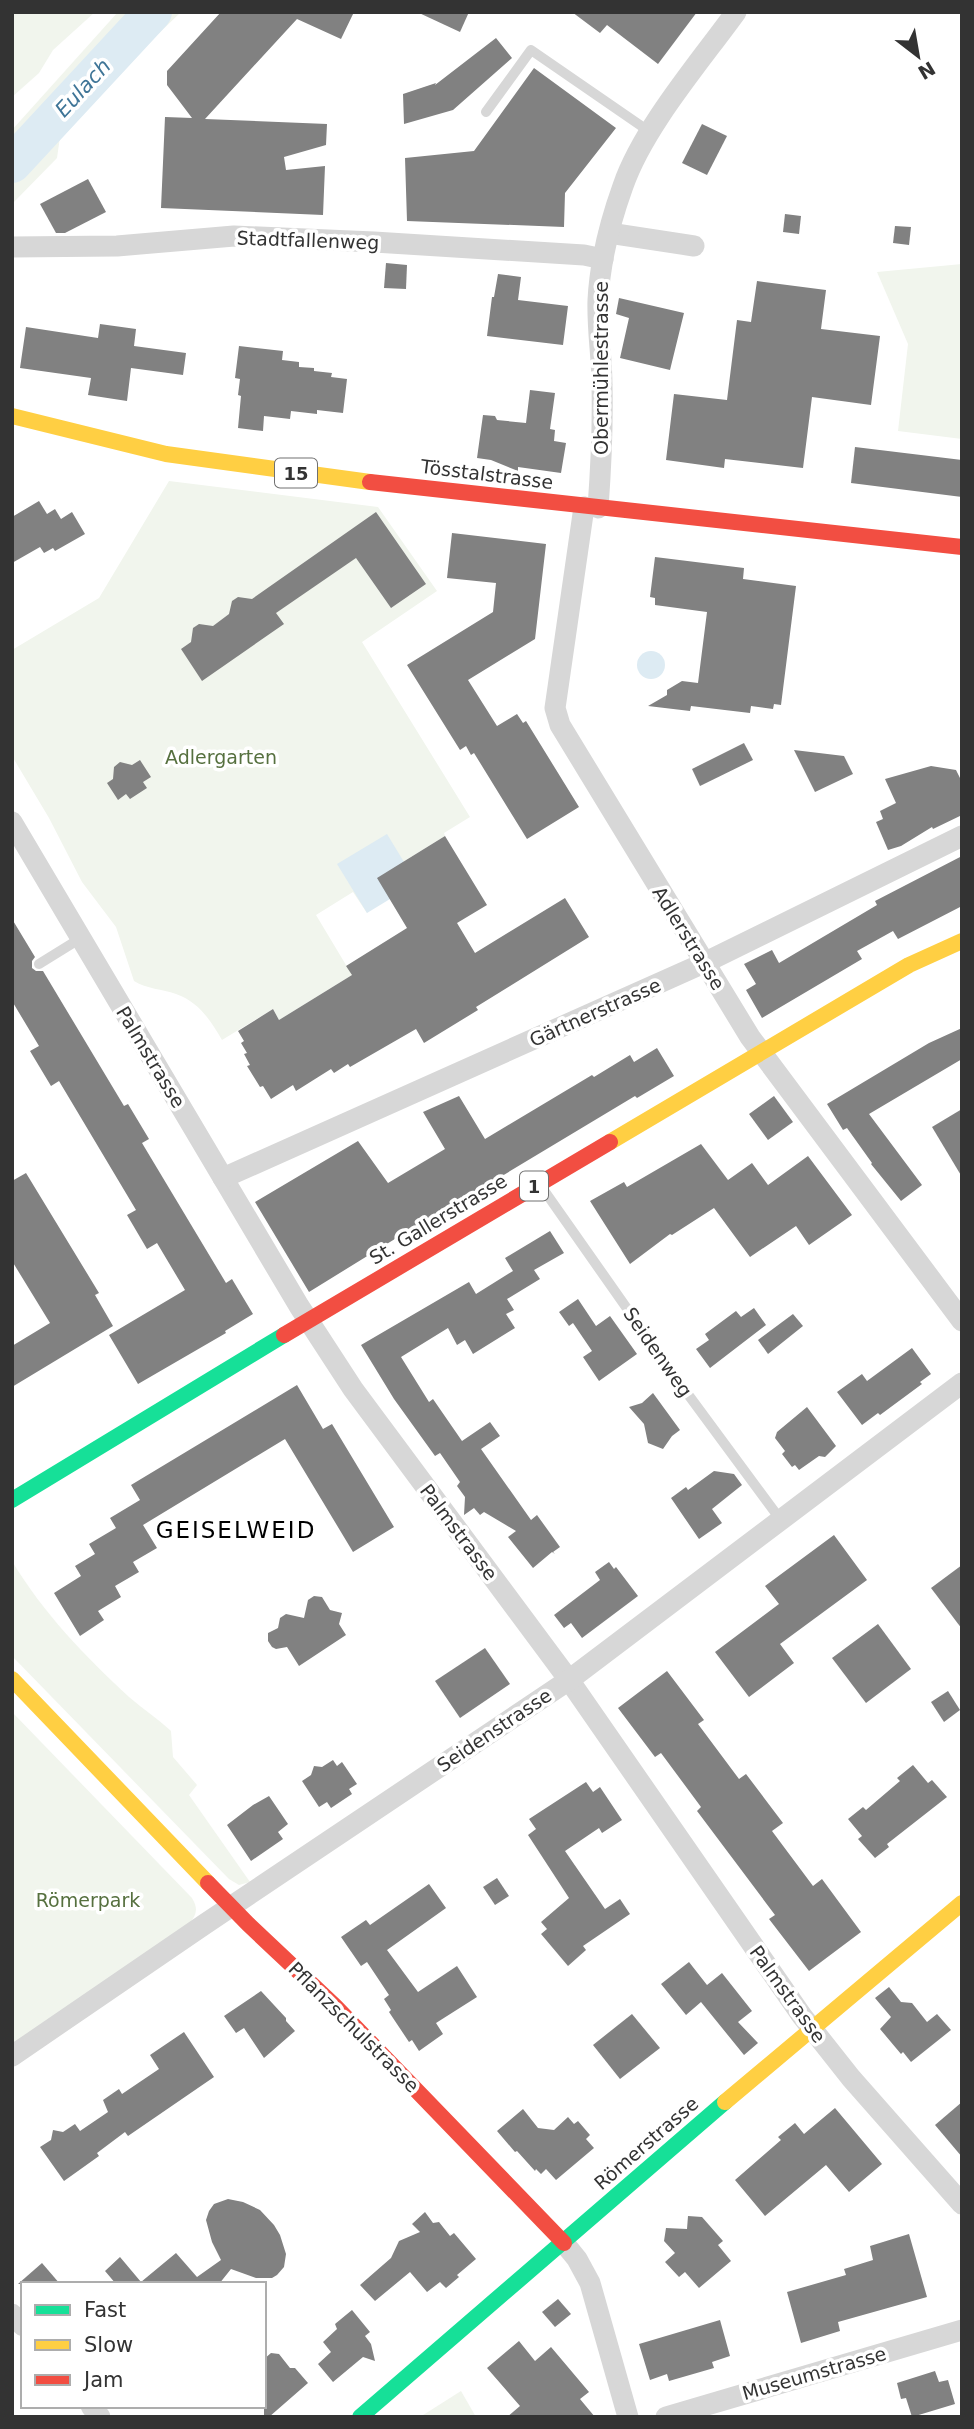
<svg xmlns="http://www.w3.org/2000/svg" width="974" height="2429" viewBox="0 0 974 2429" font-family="'DejaVu Sans',sans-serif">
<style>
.green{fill:#f1f5ed}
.water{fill:#ddebf3}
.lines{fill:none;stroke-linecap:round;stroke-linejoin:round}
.river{stroke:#ddebf3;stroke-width:38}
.building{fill:#818181}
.lane{stroke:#d7d7d7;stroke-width:10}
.street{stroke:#d7d7d7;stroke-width:21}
.fast{stroke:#16e098;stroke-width:16}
.slow{stroke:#ffcf43;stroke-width:16}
.jam{stroke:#f24e42;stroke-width:16}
.labels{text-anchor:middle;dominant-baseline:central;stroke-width:7;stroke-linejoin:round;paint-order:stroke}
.shield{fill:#fff;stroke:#707070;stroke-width:2}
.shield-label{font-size:18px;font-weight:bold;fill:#333}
.street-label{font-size:19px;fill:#333;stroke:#fff}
.park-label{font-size:19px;fill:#56703f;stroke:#fff}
.water-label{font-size:21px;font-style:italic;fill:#3f7597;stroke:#fff}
.quarter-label{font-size:23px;letter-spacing:2px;fill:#000;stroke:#fff}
</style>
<rect width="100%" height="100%" fill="#fff"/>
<g class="green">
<polygon points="16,12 95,12 53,50 39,73 12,97 12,17"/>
<polygon points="118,12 181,12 131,60 60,137 57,158 12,204 12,130"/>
<polygon points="962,264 962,439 898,431 908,344 877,272"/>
<path d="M169 481 378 507 437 591 362 642 470 817 444 833 445 836 377 878 367 913 353 892 316 915 352 975 279 1020 273 1009 222 1040C211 1021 199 1002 176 994 162 989 147 989 134 981L116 927 82 882 49 818 12 756V650L99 598Z"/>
<path d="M12 1561C43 1613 85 1656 129 1697 143 1709 158 1719 171 1731L173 1757 197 1785 189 1795 250 1882 239 1885 229 1879 12 1656Z"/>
<path d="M12 1712 192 1898C198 1908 197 1914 190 1923L12 2045Z"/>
<polygon points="461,2391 476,2417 420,2417"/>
</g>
<g class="water">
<circle cx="651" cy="665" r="14"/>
<polygon points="387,834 404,862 390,899 367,913 337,864"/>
</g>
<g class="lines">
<polyline class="river" points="12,164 153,12"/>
</g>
<g class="building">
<polygon points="221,12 354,12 341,39 297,19 205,119 327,124 326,145 284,157 286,170 325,166 323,215 161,208 165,117 192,118 167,85 167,71"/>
<polygon points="417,12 469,12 460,32"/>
<polygon points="572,12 697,12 658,64 607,25 600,33"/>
<polygon points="496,38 512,58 453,110 404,124 403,94 436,83 435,85"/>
<polygon points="534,68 616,128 565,193 564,227 407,221 405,158 474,151"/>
<polygon points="702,124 727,136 707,175 682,163"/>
<polygon points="88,179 106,212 65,233 56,233 40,204"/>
<polygon points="785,214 801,216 799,234 783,232"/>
<polygon points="895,226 911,227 909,245 893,243"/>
<polygon points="386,263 407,265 406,289 384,288"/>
<polygon points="498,274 521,277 518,300 568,306 563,345 487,336 492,297 494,297"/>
<polygon points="757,281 826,290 821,329 880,336 871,405 812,397 803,468 725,459 724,468 666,460 674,394 727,400 737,320 751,322"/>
<polygon points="619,298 684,313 670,370 620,358 629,318 616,314"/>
<polygon points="100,324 136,329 134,346 186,353 183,375 131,368 127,401 88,395 91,378 20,368 26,327 98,338"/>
<polygon points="239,346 283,351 282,360 299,362 299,367 314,368 314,371 332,373 331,377 347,379 343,413 317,410 317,414 291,411 290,419 264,416 263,431 238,428 241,396 238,395 240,379 235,378"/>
<polygon points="530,390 555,393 550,429 555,430 554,441 566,443 561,473 518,467 518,471 491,460 477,458 483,415 495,416 497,420 526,423"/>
<polygon points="855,447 962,460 962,497 851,483"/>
<polygon points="39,501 47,514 55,509 61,519 72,512 85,534 55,551 53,548 44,553 40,547 12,563 12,517"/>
<polygon points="376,512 426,584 391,608 356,558 276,613 284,624 202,681 181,649 191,642 193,628 199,624 213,626 229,614 232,601 238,597 252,599"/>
<polygon points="452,533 546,544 535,639 468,680 497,726 517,714 523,723 526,721 579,807 527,839 474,753 471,755 466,746 460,750 407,665 493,612 496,583 447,578"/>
<polygon points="655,557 744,568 743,579 796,586 781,705 774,704 773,709 751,706 750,713 691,706 690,711 648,706 667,695 667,690 682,681 698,683 707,612 655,605 655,598 650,597"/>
<polygon points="744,743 753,760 700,786 692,769"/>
<polygon points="794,750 844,756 853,774 815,792"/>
<polygon points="140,760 151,777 143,782 147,788 130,799 126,794 118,800 107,783 113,779 114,767 120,762 132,765"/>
<polygon points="931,766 956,770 962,782 962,815 933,829 932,827 901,846 888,850 876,822 883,819 880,811 896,803 885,779"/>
<polygon points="445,836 487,905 457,923 475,953 565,898 589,937 476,1007 478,1010 424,1043 416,1029 350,1067 348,1064 334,1073 331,1069 296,1091 293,1085 271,1099 263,1086 260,1087 247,1066 250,1065 244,1054 247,1053 241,1043 244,1041 238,1031 273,1009 279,1020 352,975 346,966 407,928 377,878"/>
<polygon points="962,856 962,906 898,939 893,931 857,951 862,959 762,1018 746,990 756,984 744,964 772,950 779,963 877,905 875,901"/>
<polygon points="12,919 35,957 32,961 32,968 36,971 43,971 124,1106 128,1104 149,1139 142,1143 226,1283 232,1279 253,1314 225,1331 226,1333 138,1384 109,1335 185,1290 157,1243 147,1249 127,1215 136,1210 59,1081 51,1086 30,1051 39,1046 12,1001"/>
<polygon points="962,1028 962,1059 869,1114 922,1185 901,1201 871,1164 872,1163 847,1128 843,1130 827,1104 929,1043"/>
<polygon points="657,1048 674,1076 637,1098 635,1096 472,1194 471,1192 309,1292 255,1202 358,1141 388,1183 445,1149 423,1112 459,1096 485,1139 592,1075 594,1077 630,1055 634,1062"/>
<polygon points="774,1096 793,1122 768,1140 749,1114"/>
<polygon points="962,1109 962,1177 932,1127"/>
<polygon points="701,1144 728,1180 752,1163 768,1185 808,1156 852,1215 809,1245 796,1226 750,1257 714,1208 672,1235 670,1234 630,1264 590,1201 624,1182 627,1187"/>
<polygon points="26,1173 99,1293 95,1295 113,1326 12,1387 12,1346 50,1323 12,1261 12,1181"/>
<polygon points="550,1231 564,1253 534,1270 540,1279 507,1299 514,1310 506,1314 515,1328 473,1354 465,1340 457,1345 448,1328 401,1357 429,1402 433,1399 462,1441 490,1422 500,1436 481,1449 531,1520 537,1515 560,1547 553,1552 555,1554 552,1552 533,1568 508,1537 516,1531 484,1512 480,1515 474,1508 464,1515 465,1497 457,1486 460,1482 440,1453 435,1456 394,1399 361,1345 469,1282 476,1294 513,1271 505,1258"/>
<polygon points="578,1299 596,1326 610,1316 637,1354 599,1381 583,1357 592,1351 573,1323 569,1326 559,1312"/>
<polygon points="754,1308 766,1325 710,1368 696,1349 709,1340 705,1334 736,1311 741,1317"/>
<polygon points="793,1314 803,1326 768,1354 758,1340"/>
<polygon points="912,1348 931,1374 920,1382 922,1384 880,1415 878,1413 862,1425 837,1392 862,1374 867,1381"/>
<polygon points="297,1385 323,1429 332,1424 394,1527 353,1552 285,1439 143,1525 157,1548 133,1562 139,1572 115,1586 121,1597 98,1611 104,1620 80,1636 54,1593 81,1576 75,1566 95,1554 89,1544 116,1528 110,1518 140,1500 131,1485"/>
<polygon points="653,1393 680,1430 672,1436 663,1449 648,1443 644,1424 629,1407 642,1403"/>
<polygon points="807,1407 836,1446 825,1457 819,1456 799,1470 795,1465 792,1467 782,1454 785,1451 775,1438 777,1432"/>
<polygon points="714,1471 734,1474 742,1485 712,1509 722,1523 699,1539 671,1498 686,1487 688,1490"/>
<polygon points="834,1535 867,1580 780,1644 794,1663 749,1697 715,1652 779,1604 765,1586"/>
<polygon points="609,1562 614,1569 616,1567 638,1596 582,1638 571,1623 564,1628 554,1615 600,1580 595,1572"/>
<polygon points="962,1565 962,1629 931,1588"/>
<polygon points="314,1596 322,1597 330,1610 342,1613 339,1624 346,1635 299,1666 287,1647 276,1649 272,1647 268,1641 268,1633 278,1628 280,1618 286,1614 304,1618 308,1600"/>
<polygon points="878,1624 911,1669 866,1703 832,1658"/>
<polygon points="485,1648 510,1684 460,1718 435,1681"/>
<polygon points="667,1671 704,1720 698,1724 739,1779 746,1774 783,1823 772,1831 813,1886 822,1879 861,1932 809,1971 769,1919 775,1915 697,1811 701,1807 661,1753 655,1757 618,1708"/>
<polygon points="948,1691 960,1710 944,1722 931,1702"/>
<polygon points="333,1760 337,1766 342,1762 357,1784 349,1789 352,1794 331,1808 327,1802 319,1807 302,1781 311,1775 314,1766 322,1767"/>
<polygon points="913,1765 928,1783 932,1780 947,1797 887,1844 889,1847 875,1858 858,1839 862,1836 848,1819 863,1807 866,1810 900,1781 897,1778"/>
<polygon points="586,1782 593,1792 600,1787 622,1820 602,1833 599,1828 565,1851 605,1909 620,1899 630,1914 583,1946 586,1950 568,1966 541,1934 547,1929 541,1922 569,1898 528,1835 536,1829 529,1819"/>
<polygon points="269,1796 288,1824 278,1832 283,1839 251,1861 227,1825 253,1805"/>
<polygon points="497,1878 509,1896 495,1905 483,1887"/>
<polygon points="429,1884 446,1908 387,1950 418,1992 457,1966 477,1997 436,2023 443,2034 419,2051 412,2040 409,2042 389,2012 391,2010 384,1999 389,1995 367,1962 361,1966 341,1937 366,1920 370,1925"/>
<polygon points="689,1962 707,1985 722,1973 752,2011 738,2022 758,2043 744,2055 701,2002 686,2015 661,1984"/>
<polygon points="889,1987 901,2002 912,2003 927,2022 937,2014 951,2030 911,2062 903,2052 901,2054 880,2029 891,2017 875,1998"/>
<polygon points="261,1991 286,2018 286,2021 295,2031 264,2058 244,2028 236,2033 224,2016"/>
<polygon points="632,2014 660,2048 620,2079 593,2045"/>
<polygon points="184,2032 214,2077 128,2136 125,2132 97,2153 99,2156 64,2181 40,2147 51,2140 53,2130 63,2132 75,2124 80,2131 108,2112 103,2100 119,2089 122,2094 159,2069 150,2055"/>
<polygon points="962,2102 962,2157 935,2125"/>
<polygon points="835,2108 882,2164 849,2192 826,2165 765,2216 735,2180 781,2140 778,2137 795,2123 804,2134"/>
<polygon points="523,2109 538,2128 554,2130 568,2117 574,2124 578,2121 590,2135 586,2139 594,2148 556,2180 546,2169 541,2174 536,2169 535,2171 517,2151 515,2152 497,2131"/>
<polygon points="228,2199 243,2202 260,2210 274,2225 280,2235 286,2254 284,2267 277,2275 272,2278 256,2278 231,2269 219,2284 116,2284 105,2271 120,2257 141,2282 176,2253 197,2277 221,2260 212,2242 206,2220 209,2211 214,2204"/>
<polygon points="425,2212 433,2223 439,2222 450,2236 454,2233 476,2259 457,2275 459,2277 446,2288 440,2282 427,2292 410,2272 375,2301 360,2285 391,2258 399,2241 420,2232 412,2224"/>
<polygon points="688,2216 702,2217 723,2241 718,2245 731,2261 699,2288 685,2272 679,2277 665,2262 675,2253 664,2241 666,2228 687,2229"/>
<polygon points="909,2234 927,2297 838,2322 840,2331 801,2343 787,2292 846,2275 844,2269 873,2260 870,2246"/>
<polygon points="42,2263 60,2284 18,2284"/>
<polygon points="558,2299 571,2314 555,2327 542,2312"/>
<polygon points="352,2310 370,2332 365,2336 371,2344 375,2361 363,2357 333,2382 318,2364 331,2352 323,2342 337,2329 335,2324"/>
<polygon points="720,2320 730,2356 712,2362 714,2368 669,2381 667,2374 650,2380 639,2344"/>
<polygon points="519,2341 535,2361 551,2347 589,2392 580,2399 595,2417 507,2417 520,2406 487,2368"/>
<polygon points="271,2353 279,2354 290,2368 295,2368 308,2383 269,2417 264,2417 264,2359"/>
<polygon points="935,2371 939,2382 948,2380 955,2404 912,2417 906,2398 901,2399 897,2383"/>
</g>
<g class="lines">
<g class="lane">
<polyline points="486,112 531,50 650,132"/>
<polyline points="39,964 81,938"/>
<polyline points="541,1186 673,1374 780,1519"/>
</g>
<g class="street">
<polyline points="609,233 694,246"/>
<polyline points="12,247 117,246 234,236 374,242 584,255 603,259"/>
<polyline points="584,507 555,708 560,725 750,1037 962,1321"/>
<path d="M598 508C601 467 603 426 602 385 602 357 597 329 598 300 600 262 610 222 623 186 643 128 699 63 736 12"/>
<polyline points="12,822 299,1306 353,1389 569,1680 802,2016 851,2078 962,2204"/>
<polyline points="223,1178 704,963 962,836"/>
<polyline points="12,2056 205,1924 569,1680 962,1383"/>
<polyline points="564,2243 577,2259 590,2283 628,2417"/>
<polyline points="12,2314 23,2326"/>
<polyline points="91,2406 100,2417"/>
<polyline points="666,2417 962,2330"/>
</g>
<g class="fast">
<polyline points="12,1500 284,1335"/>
<polyline points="360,2417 725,2102"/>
</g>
<g class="slow">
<polyline points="12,416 166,454 370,482"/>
<polyline points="610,1142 909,965 962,941"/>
<polyline points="12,1679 208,1883"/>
<polyline points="725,2102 962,1903"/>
</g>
<g class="jam">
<polyline points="370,482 962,547"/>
<polyline points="284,1335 610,1142"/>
<polyline points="208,1883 248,1924 335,2006 564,2243"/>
</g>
</g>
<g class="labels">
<g class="shield">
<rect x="275" y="458.5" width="42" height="29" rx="5"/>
<rect x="520" y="1171.5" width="28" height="29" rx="5"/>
</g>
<g class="shield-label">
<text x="296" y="473">15</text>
<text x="534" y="1186">1</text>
</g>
<g class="street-label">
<text transform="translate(308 240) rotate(2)">Stadtfallenweg</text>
<text transform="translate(601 368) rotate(-90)">Obermühlestrasse</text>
<text transform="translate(487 474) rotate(7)">Tösstalstrasse</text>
<text transform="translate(689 938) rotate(58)">Adlerstrasse</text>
<text transform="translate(595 1012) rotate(-24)">Gärtnerstrasse</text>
<text transform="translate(151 1057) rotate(59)">Palmstrasse</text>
<text transform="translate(438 1219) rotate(-31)">St. Gallerstrasse</text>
<text transform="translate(658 1352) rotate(55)">Seidenweg</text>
<text transform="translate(459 1532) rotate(53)">Palmstrasse</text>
<text transform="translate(494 1730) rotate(-34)">Seidenstrasse</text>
<text transform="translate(788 1994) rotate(54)">Palmstrasse</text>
<text transform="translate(354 2027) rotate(45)">Pflanzschulstrasse</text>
<text transform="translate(646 2143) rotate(-41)">Römerstrasse</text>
<text transform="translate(814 2373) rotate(-16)">Museumstrasse</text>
</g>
<g class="park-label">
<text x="221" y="757">Adlergarten</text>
<text x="88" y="1900">Römerpark</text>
</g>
<g class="water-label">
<text transform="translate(83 88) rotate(-47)">Eulach</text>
</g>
<g class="quarter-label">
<text x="236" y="1530">GEISELWEID</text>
</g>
</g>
<rect width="974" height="2429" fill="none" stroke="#333333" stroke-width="28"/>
<rect x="21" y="2282" width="245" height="126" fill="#ffffff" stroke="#adadad" stroke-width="2"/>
<rect x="35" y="2305" width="35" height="10" fill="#16e098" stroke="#adadad" stroke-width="2"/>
<text x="84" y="2317" font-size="21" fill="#333333">Fast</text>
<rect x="35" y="2340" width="35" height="10" fill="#ffcf43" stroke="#adadad" stroke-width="2"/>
<text x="84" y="2352" font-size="21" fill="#333333">Slow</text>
<rect x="35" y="2375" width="35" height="10" fill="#f24e42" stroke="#adadad" stroke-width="2"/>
<text x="84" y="2387" font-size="21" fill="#333333">Jam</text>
<g transform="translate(918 56) rotate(149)" stroke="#ffffff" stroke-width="5" paint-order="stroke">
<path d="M0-5L12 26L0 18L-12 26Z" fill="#333333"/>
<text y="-10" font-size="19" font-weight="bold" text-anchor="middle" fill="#333333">N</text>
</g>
</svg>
